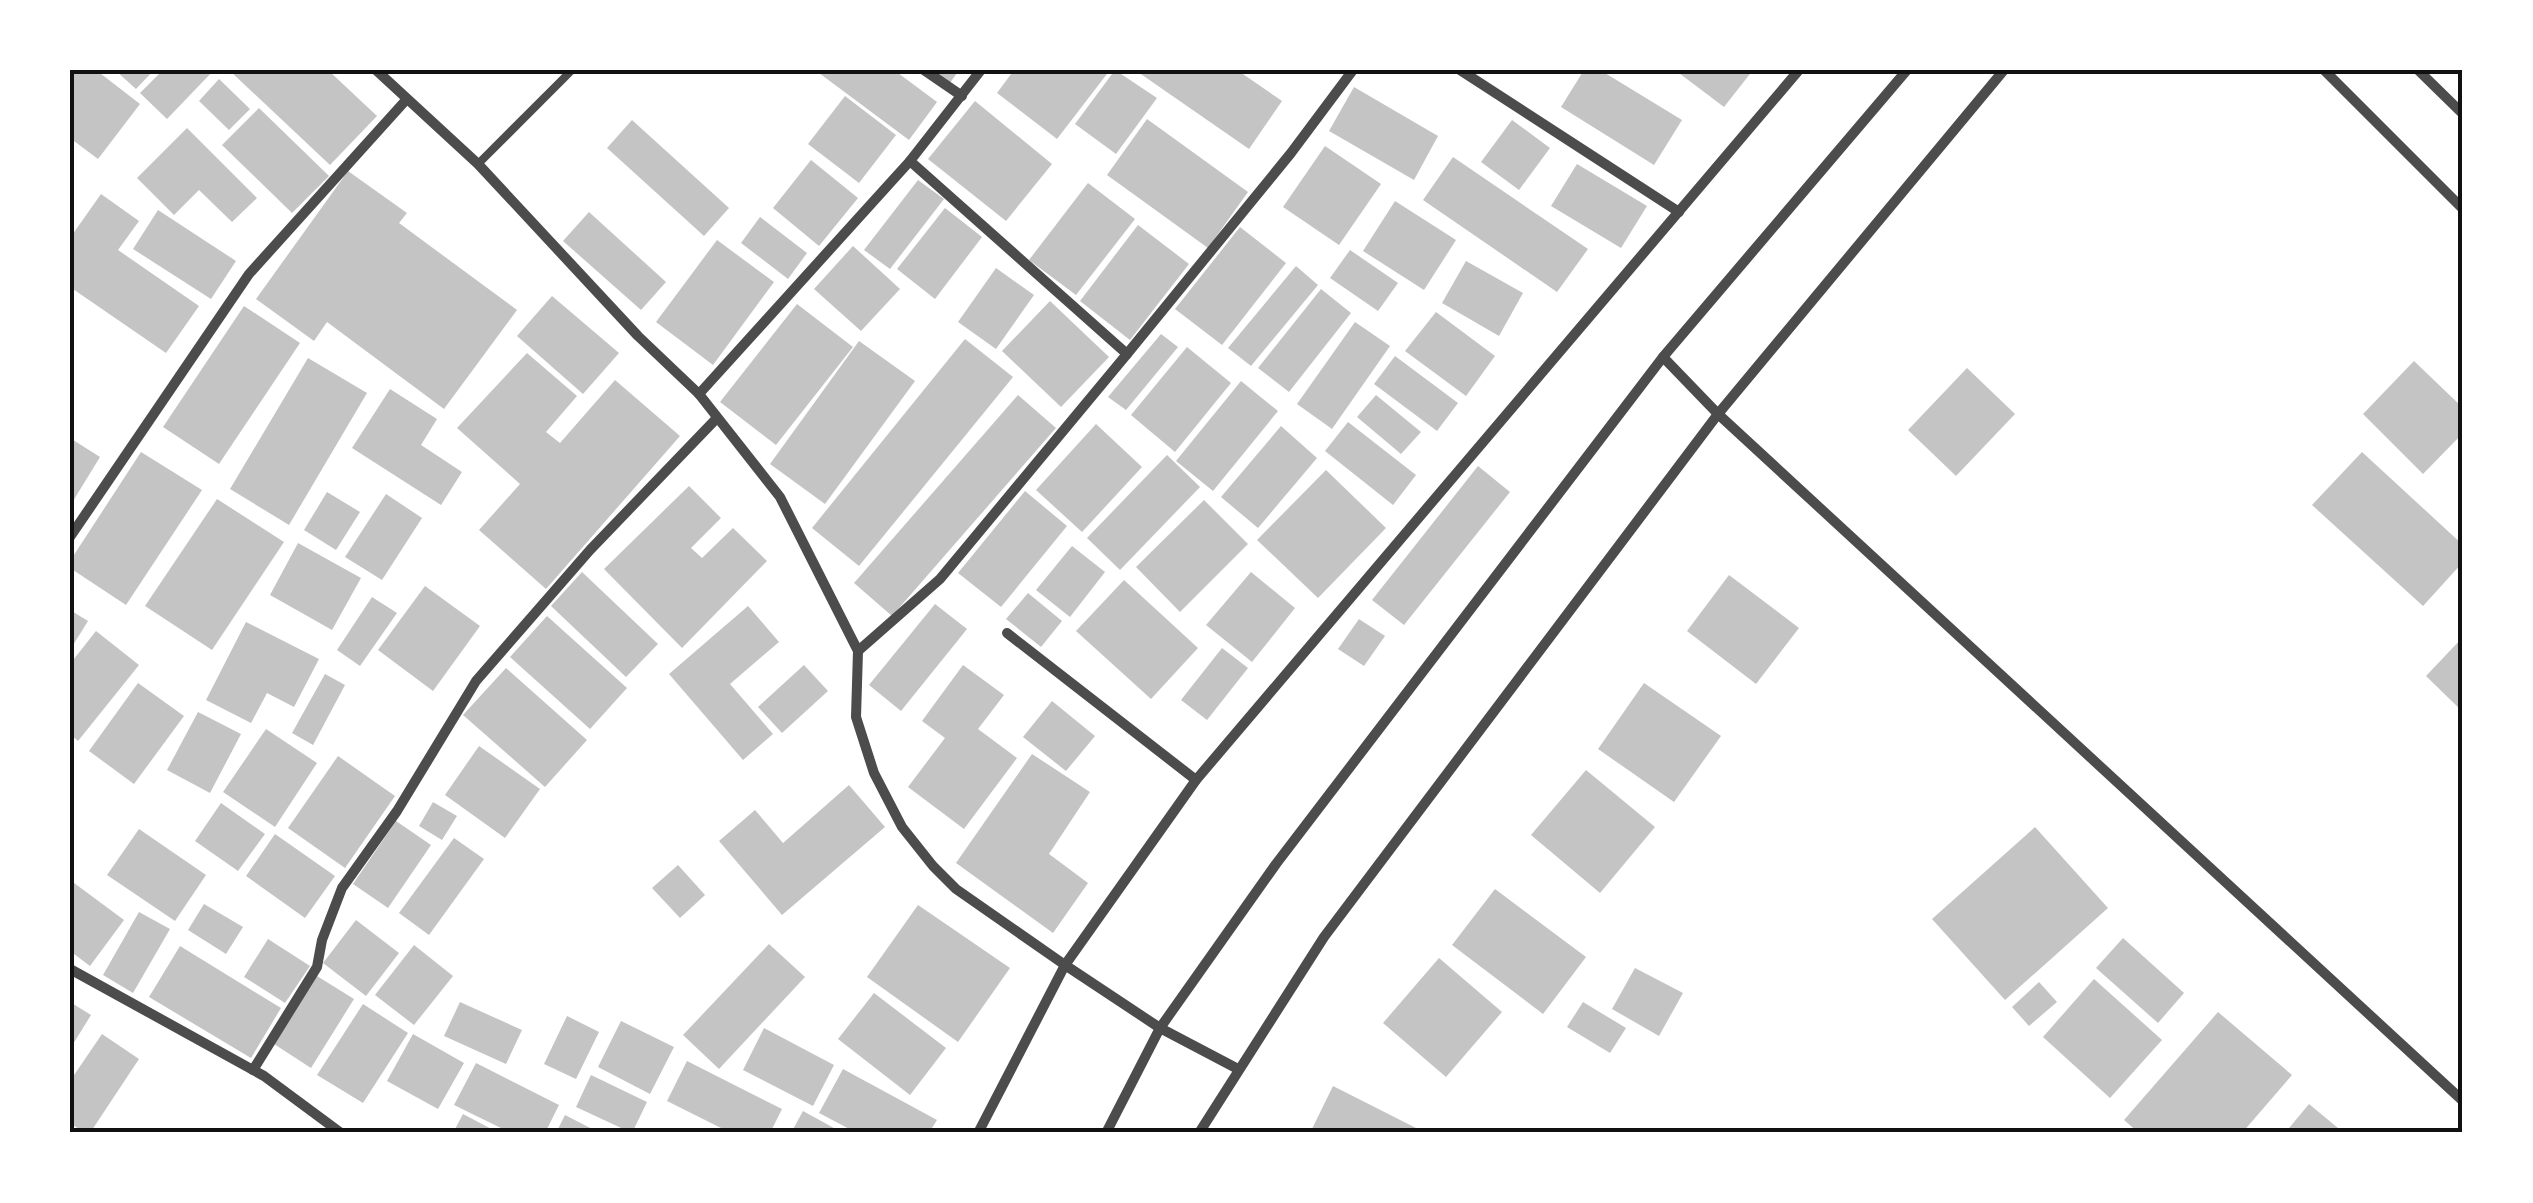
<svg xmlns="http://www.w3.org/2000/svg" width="2533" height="1203" viewBox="0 0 2533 1203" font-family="'Noto Sans',sans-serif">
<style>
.building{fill:#c4c4c4}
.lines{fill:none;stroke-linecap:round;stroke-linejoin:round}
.service{stroke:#4c4c4c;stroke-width:8}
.minor{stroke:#4c4c4c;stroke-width:10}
.neatline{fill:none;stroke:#111;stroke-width:4}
</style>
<rect width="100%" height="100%" fill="#fff"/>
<g class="building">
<polygon points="73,70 96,70 140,104 98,159 70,138 70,74"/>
<polygon points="115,70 154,70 136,89"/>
<polygon points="163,70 214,70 167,119 140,93"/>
<polygon points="229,70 328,70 377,116 330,165"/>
<polygon points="815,70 894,70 937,102 909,140"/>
<polygon points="931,70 959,70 950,83"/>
<polygon points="1014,70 1110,70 1057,139 997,93"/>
<polygon points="1115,70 1157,98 1116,154 1075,124"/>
<polygon points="1135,70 1237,70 1282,101 1249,149"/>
<polygon points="1584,70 1600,70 1682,120 1654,165 1561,107"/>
<polygon points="1675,70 1753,70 1724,107"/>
<polygon points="219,79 250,109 229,130 199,101"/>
<polygon points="1354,87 1438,136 1414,180 1329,131"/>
<polygon points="845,96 896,135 859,183 808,144"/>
<polygon points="975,101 1052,164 1006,221 928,159"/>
<polygon points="259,108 329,176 292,213 222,145"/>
<polygon points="1147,119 1248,192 1208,248 1107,175"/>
<polygon points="632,120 729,208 704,236 607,148"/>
<polygon points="1512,120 1550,148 1519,190 1481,162"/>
<polygon points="187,128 257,198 232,222 199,190 174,215 137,178"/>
<polygon points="1325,146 1381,184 1339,245 1283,207"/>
<polygon points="1453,157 1588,249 1557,292 1423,200"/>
<polygon points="811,160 858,198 819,246 773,208"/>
<polygon points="1577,164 1647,206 1621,248 1551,206"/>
<polygon points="348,171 407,213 399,223 517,310 444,409 327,322 314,341 256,299"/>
<polygon points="918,180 944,199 890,269 864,250"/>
<polygon points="1088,183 1135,219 1076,295 1029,260"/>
<polygon points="101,194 139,221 118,250 199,306 166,353 70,287 70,238"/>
<polygon points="1395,201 1456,240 1424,290 1363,251"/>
<polygon points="945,208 982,237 935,299 897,269"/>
<polygon points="158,210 236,261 211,299 133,249"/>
<polygon points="589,212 666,282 641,310 563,241"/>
<polygon points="760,217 807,253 788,279 741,243"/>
<polygon points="1138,225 1189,264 1130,340 1080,301"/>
<polygon points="1240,227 1286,263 1222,345 1175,309"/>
<polygon points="717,240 774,282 713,365 656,322"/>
<polygon points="853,246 900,289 861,331 814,289"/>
<polygon points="1350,250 1398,283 1378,311 1330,278"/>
<polygon points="1466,261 1523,293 1499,336 1442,303"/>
<polygon points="1296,266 1318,285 1251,366 1228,348"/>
<polygon points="996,268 1034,295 996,349 958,322"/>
<polygon points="1321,289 1351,313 1289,392 1258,368"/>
<polygon points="552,296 619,353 583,394 517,336"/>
<polygon points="1050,301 1109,357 1061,407 1002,351"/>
<polygon points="797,304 853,347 776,445 720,402"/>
<polygon points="244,306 300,343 219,464 163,427"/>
<polygon points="1436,312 1495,356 1466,396 1405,351"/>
<polygon points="1355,322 1390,346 1332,429 1297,404"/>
<polygon points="1161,334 1178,347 1126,410 1108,397"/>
<polygon points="965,339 1013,377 859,566 812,528"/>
<polygon points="859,341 915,381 825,504 770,464"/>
<polygon points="1187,347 1231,383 1175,452 1131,415"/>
<polygon points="527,353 577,396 546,432 560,443 615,380 680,436 546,589 479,530 520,484 457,428"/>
<polygon points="1395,356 1458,403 1437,431 1374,384"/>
<polygon points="308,358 367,393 289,525 230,489"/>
<polygon points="2414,361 2463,408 2463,433 2423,474 2363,414"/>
<polygon points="1967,368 2015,414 1956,476 1908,430"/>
<polygon points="1241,381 1278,411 1213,491 1176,461"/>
<polygon points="390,389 437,419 421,445 462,472 441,505 352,448"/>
<polygon points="1018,395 1056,428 892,616 854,583"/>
<polygon points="1376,395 1421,432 1401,454 1357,417"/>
<polygon points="1348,422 1416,475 1393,505 1325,451"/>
<polygon points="1096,424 1142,467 1082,532 1036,490"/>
<polygon points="1281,426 1317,458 1258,528 1221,497"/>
<polygon points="70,438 100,457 70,506"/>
<polygon points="141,452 202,490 126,605 70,568 70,561"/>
<polygon points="2362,452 2463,545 2463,562 2423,606 2312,505"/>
<polygon points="1167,455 1200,487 1120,570 1087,538"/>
<polygon points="1478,466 1510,492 1404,625 1372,600"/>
<polygon points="1326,470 1386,528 1318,598 1257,540"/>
<polygon points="689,486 721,518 691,548 702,558 733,528 767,561 682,648 604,569"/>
<polygon points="1025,491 1067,526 1001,607 958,573"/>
<polygon points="327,492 360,512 336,550 304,530"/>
<polygon points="386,494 422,518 382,580 345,557"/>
<polygon points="217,499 284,542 212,650 145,606"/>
<polygon points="1204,500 1248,544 1180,612 1136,567"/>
<polygon points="298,543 361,578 332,630 270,595"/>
<polygon points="1072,546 1105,572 1070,617 1036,590"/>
<polygon points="582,572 658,644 626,677 551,606"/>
<polygon points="1251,572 1295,608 1252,662 1206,625"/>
<polygon points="1729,575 1799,628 1756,684 1687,631"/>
<polygon points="1124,580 1198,648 1151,699 1076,631"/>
<polygon points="425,586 480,626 433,691 378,650"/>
<polygon points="1028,593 1062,621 1041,647 1006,619"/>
<polygon points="372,597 397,613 360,666 337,650"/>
<polygon points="935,604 967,629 901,711 869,685"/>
<polygon points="748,606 779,642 730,684 773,734 743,760 669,674"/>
<polygon points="70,610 88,621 70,650"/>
<polygon points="547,616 627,688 590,729 510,657"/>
<polygon points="1359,619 1385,636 1364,666 1338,649"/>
<polygon points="246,622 319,659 294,707 267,693 251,723 206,700"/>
<polygon points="96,631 139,665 78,741 70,734 70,664"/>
<polygon points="2463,637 2463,712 2426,676"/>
<polygon points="1222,648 1248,668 1207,720 1181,700"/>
<polygon points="804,665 828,691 782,733 758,707"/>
<polygon points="963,665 1004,695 978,729 1017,758 964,829 908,787 945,738 922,721"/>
<polygon points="506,668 587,740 545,787 463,715"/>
<polygon points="325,674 345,685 313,745 292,733"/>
<polygon points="138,683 184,716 134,784 89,751"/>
<polygon points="1644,683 1721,736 1674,802 1598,749"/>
<polygon points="1052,701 1095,736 1066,771 1023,737"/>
<polygon points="198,712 241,734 210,793 167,770"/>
<polygon points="266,729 317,763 275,827 223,792"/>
<polygon points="479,746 540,789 505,838 445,795"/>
<polygon points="1032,754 1090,792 1049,854 1088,883 1053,933 956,863"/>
<polygon points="338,756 395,796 345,868 288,828"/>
<polygon points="1586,770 1655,827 1600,893 1531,835"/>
<polygon points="849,785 885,827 782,915 719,841 755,810 783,843"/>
<polygon points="433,802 457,816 442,840 419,826"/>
<polygon points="221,803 265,834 238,871 195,841"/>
<polygon points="396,821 431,845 388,908 353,884"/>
<polygon points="2035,827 2108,908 2005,1000 1932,919"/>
<polygon points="139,829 206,875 175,921 107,875"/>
<polygon points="275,834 335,876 305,918 246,876"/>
<polygon points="454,838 484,859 429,935 399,913"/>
<polygon points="678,865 705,895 680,918 652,888"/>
<polygon points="70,880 124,920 90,966 70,951"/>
<polygon points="1495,889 1586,957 1543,1014 1452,945"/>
<polygon points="204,904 243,927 226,954 188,930"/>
<polygon points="918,905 1010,968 958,1042 867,977"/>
<polygon points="139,912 170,929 133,993 103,975"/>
<polygon points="356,920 399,953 366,996 323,963"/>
<polygon points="2123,938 2184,993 2158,1023 2096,968"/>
<polygon points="268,939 310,966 285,1003 244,977"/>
<polygon points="769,944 805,977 719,1069 683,1035"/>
<polygon points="414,945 453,976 414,1025 375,995"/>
<polygon points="180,946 281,1008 251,1058 149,997"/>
<polygon points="1439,958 1502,1012 1446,1077 1383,1023"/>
<polygon points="1635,968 1683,993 1659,1036 1612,1009"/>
<polygon points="317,976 354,999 311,1068 274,1044"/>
<polygon points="2094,979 2162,1040 2110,1098 2043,1037"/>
<polygon points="2039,982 2057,1002 2029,1026 2012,1007"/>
<polygon points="874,993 946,1048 910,1095 838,1039"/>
<polygon points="70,1002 91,1015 70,1049"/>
<polygon points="460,1002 522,1030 506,1064 444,1036"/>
<polygon points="1583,1002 1626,1028 1610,1053 1567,1027"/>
<polygon points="363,1004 408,1033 363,1103 317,1075"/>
<polygon points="2218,1012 2292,1075 2242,1133 2139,1133 2124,1120"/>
<polygon points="567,1016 599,1032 576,1079 544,1064"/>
<polygon points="621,1021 674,1047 650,1094 598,1067"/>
<polygon points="764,1028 834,1065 813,1106 743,1070"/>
<polygon points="102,1034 139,1059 90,1133 85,1133 70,1123 70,1081"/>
<polygon points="413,1034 464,1063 438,1109 387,1081"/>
<polygon points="687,1061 782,1109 770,1133 731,1133 667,1101"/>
<polygon points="476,1063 559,1105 545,1133 511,1133 454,1105"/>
<polygon points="843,1069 937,1120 929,1133 857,1133 819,1113"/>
<polygon points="591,1075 647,1102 632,1133 576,1107"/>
<polygon points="1333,1086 1416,1128 1413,1133 1310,1133"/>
<polygon points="2309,1104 2344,1133 2285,1133"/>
<polygon points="803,1111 843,1133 791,1133"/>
<polygon points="463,1114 499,1133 453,1133"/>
<polygon points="565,1115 600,1133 556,1133"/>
</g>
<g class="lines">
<polyline class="service" points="478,164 572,70"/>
<g class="minor">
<polyline points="376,70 478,164 638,336 699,394 780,497 858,651 856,717 874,773 902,827 933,866 956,889 1065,965 1160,1028 1238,1069"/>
<polyline points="924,70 962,96"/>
<polyline points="1460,70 1679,212"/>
<polyline points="2324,70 2463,209"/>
<polyline points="2418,70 2463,114"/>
<polyline points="1127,354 1291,153 1353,70"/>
<polyline points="1663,357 1718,414 2463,1101"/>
<polyline points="699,394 910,161"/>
<polyline points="70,537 249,274 406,100"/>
<polyline points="1007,633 1196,780"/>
<polyline points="858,651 940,579 1127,354 910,161 981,70"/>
<polyline points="70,969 264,1076 341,1133"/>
<polyline points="253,1070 317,967 322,940 342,888 397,811 476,681 590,550 716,419"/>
<polyline points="978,1133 1065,965 1196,780 1799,70"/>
<polyline points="1106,1133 1160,1028 1276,864 1663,357 1907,70"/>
<polyline points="1199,1133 1324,937 1718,414 2004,70"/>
</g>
</g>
<rect width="2533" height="1203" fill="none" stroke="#ffffff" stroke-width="145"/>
<rect x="72" y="72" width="2388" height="1058" class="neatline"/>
</svg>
